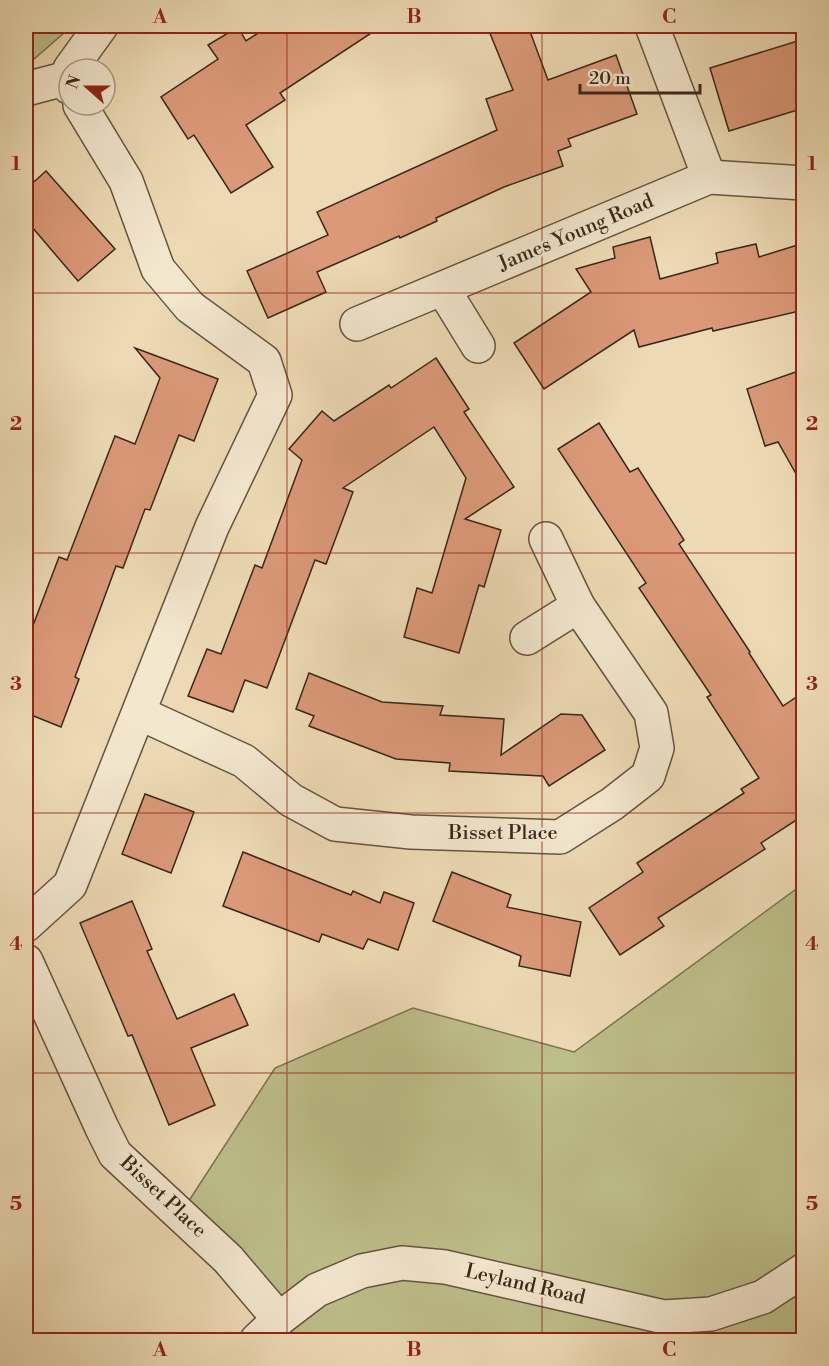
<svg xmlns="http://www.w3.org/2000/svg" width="829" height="1366" viewBox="0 0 829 1366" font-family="'Libre Bodoni',serif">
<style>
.green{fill:#bdbe8a;stroke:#7b7252;stroke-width:1.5}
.building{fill:#db9979;stroke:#39271b;stroke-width:1.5}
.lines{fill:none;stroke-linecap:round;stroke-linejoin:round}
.minor-casing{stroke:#665441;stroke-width:36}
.minor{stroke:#f3e7ce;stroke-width:33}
.grid{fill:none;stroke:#8f2418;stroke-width:1.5;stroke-opacity:0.55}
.labels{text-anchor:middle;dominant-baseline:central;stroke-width:5;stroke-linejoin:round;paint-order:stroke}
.street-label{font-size:20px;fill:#39271b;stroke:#f3e7ce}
.neatline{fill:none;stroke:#8f2418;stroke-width:2}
.grid-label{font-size:20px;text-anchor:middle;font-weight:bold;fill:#8f2418}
</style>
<rect width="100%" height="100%" fill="#eddab4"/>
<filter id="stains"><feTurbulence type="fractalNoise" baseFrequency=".00333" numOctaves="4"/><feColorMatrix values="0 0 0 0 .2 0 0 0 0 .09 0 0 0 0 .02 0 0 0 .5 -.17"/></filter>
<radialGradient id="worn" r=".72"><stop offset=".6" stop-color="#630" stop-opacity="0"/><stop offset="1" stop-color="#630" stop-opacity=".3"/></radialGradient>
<g class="green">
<polygon points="26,26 72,26 26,66"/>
<polygon points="803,884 803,1340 257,1340 279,1319 181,1213 275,1068 413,1008 574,1052"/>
</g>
<g class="building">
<polygon points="269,26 382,26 280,93 285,100 246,125 273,167 231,193 194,135 188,139 161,97 218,59 208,45 238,27 246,41"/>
<polygon points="487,26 528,26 548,80 616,55 637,114 568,139 571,146 558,151 563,166 504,187 436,218 437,221 400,238 399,236 317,272 326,292 268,318 247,271 328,235 317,212 497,130 486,99 513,90"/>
<polygon points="804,39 804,108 729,131 710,68"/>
<polygon points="46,171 115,249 78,281 26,220 26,189"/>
<polygon points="650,237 660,279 718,263 716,253 756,244 759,257 804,243 804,310 713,331 712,328 639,347 634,330 544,389 514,343 591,292 576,269 615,258 613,247"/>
<polygon points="135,348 218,379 194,441 179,435 150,510 145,509 123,568 116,566 75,677 79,679 61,727 26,713 26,644 59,557 67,560 115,436 135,444 160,378"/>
<polygon points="436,358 469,409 464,412 514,487 465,519 501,530 484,587 479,585 459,653 404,637 417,588 432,593 466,478 434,427 343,488 353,492 326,564 315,560 267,688 245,680 233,712 188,696 207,649 221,654 255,565 262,568 302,460 289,449 322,411 334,421 389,385 391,388"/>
<polygon points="804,369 804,488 778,442 765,446 747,389"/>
<polygon points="599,423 630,472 638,468 684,540 679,544 750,652 749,653 783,706 804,692 804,815 761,843 765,849 658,918 664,926 620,955 589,908 643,872 637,863 744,793 741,789 759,778 707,697 711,695 639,588 646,583 558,449"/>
<polygon points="309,673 382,702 443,706 440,715 504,719 501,755 561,714 582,715 605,750 549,786 543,776 449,771 450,763 396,759 309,726 314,716 296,709"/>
<polygon points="145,794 194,812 171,873 122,854"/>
<polygon points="243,852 351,895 353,891 380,903 384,892 414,903 398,950 368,939 363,949 322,934 319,942 223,906"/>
<polygon points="452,872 511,895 507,907 581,922 570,976 519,966 521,956 433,921"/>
<polygon points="132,901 152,949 147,951 177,1019 234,994 248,1025 191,1048 215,1105 169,1125 132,1035 128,1036 80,923"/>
</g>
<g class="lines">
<defs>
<g id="minor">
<polyline points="652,26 709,177"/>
<polyline points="70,69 101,26"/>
<polyline points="26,89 64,79 69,87"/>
<polyline points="443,289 478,346"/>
<polyline points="357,324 709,177 804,183"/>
<polyline points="527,638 578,606"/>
<polyline points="139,713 244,761 291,800 335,824 411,832 560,837 612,804 648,776 657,748 651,713 578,606 546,539"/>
<polyline points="26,925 70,885 212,527 275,395 264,361 190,307 158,269 126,181 80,105"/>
<polyline points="26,961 102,1128 115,1154 228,1259 279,1319"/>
<polyline points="257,1340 279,1319 317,1290 362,1271 402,1263 445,1267 664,1317 711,1314 763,1297 804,1270"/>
</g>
</defs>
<use href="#minor" class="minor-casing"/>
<use href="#minor" class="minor"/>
</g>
<path class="grid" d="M287 26V1340M542 26V1340M26 293H804M26 553H804M26 813H804M26 1073H804"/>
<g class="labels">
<g class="street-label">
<text transform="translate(576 233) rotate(-23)">James Young Road</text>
<text x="503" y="833">Bisset Place</text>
<text transform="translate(163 1197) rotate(43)">Bisset Place</text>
<text transform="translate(525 1285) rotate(13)">Leyland Road</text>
</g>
</g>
<rect width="829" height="1366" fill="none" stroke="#eddab4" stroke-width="66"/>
<g transform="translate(87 87) rotate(291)"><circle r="28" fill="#f3e7ce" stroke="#a99a86" stroke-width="1.5"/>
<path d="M0-4.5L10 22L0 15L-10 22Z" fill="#8f2418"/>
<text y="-9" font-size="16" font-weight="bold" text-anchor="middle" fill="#39271b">N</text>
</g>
<path d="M580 84v9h120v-9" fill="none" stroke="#39271b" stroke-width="3"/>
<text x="589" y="84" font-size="18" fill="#39271b" stroke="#f3e7ce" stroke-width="4.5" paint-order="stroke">20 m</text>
<rect x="33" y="33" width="763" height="1300" class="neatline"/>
<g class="grid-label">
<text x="160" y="23">A</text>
<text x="414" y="23">B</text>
<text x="669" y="23">C</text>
<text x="16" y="170">1</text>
<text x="812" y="170">1</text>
<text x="16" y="430">2</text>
<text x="812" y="430">2</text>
<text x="16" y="690">3</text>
<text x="812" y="690">3</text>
<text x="16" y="950">4</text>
<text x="812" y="950">4</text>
<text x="16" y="1210">5</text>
<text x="812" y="1210">5</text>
<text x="160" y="1356">A</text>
<text x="414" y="1356">B</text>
<text x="669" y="1356">C</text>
</g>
<rect width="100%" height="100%" filter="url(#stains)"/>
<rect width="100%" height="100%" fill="url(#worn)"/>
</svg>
